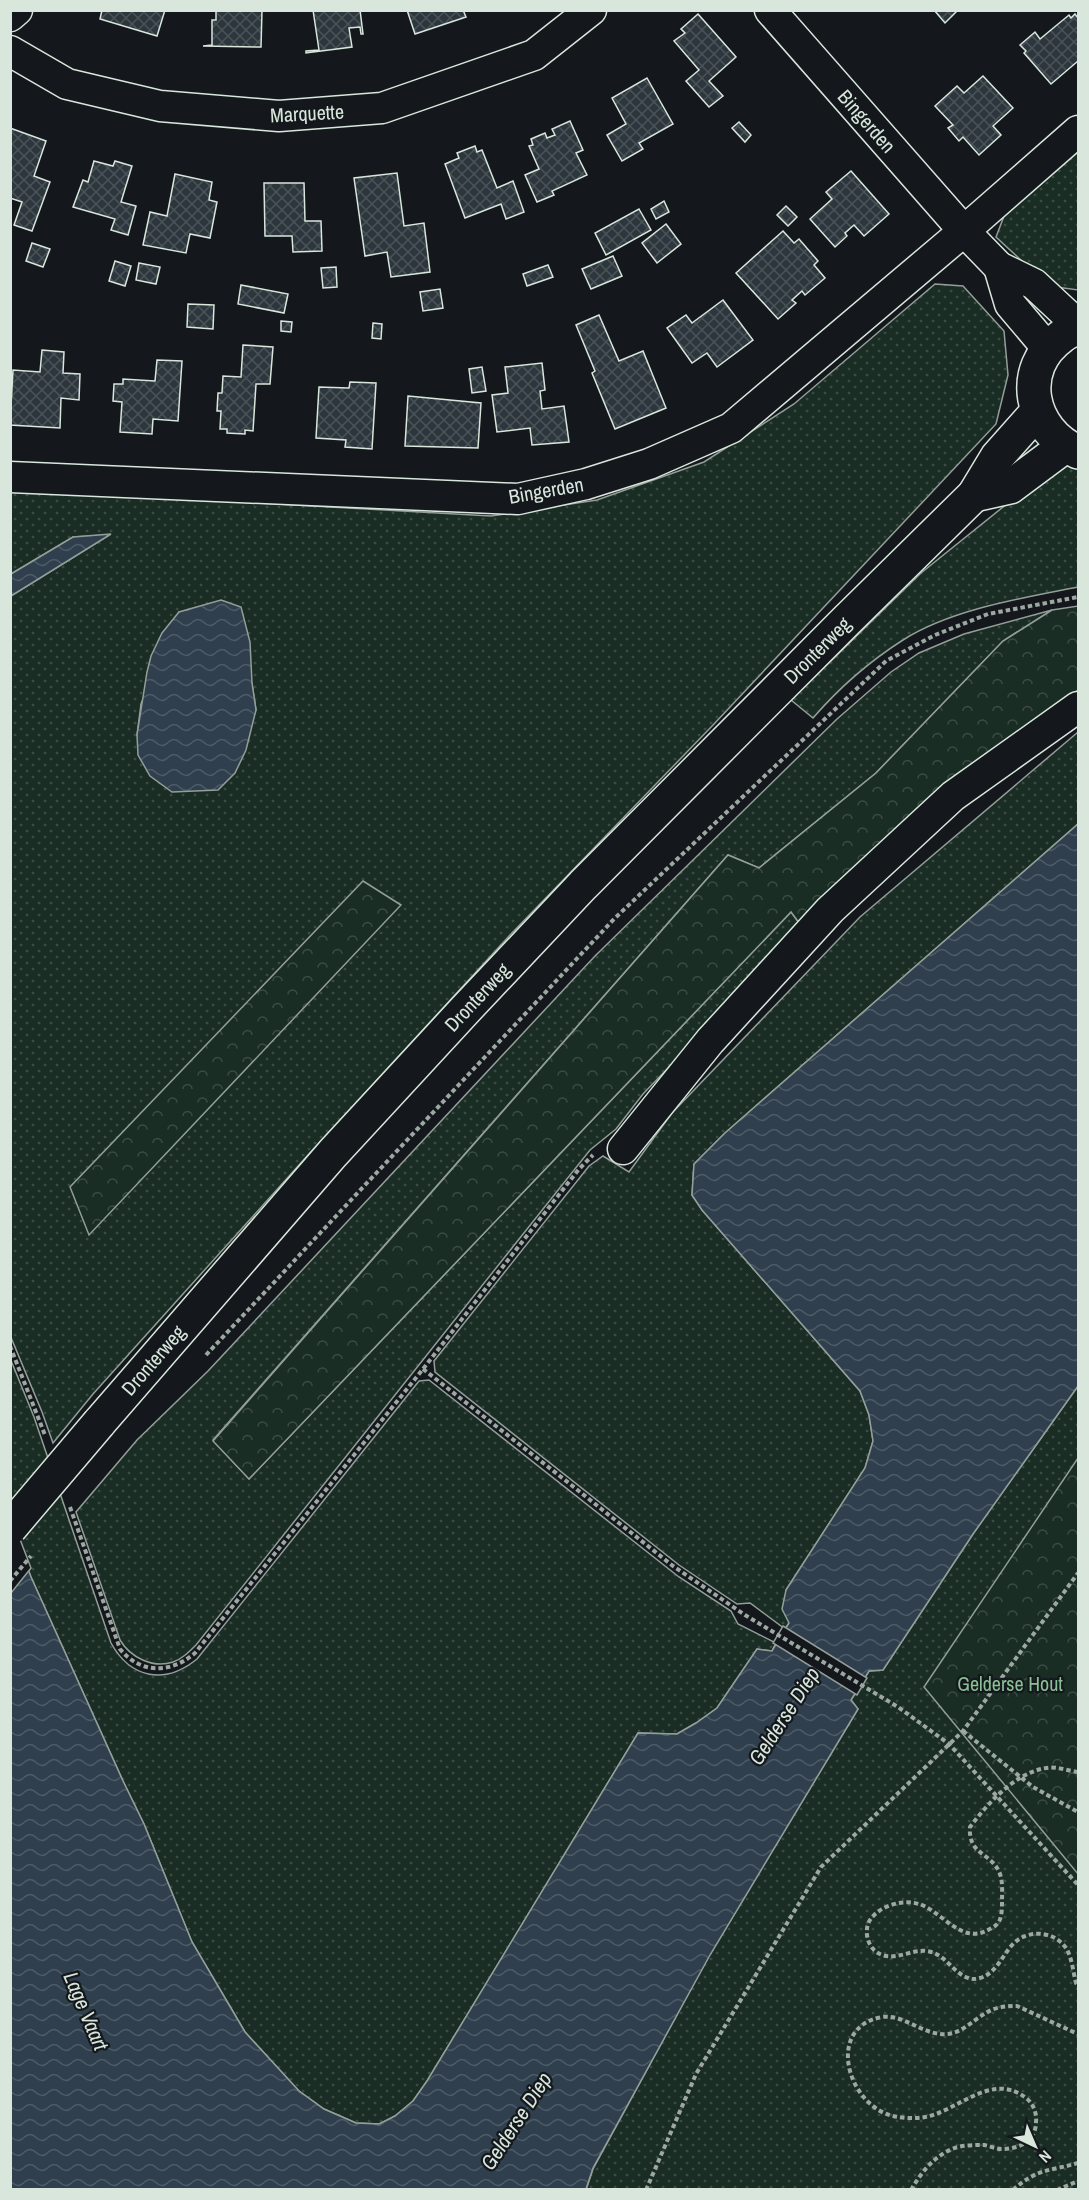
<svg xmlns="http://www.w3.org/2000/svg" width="1089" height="2200" viewBox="0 0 1089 2200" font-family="'Archivo Narrow',sans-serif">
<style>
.grass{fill:url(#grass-dots);stroke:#939e99;stroke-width:1.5;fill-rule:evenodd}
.forest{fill:url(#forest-crowns);stroke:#939e99;stroke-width:1.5}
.water{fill:url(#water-waves);stroke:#939e99;stroke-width:1.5}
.pier{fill:#14181c;stroke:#939e99;stroke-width:1.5}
.building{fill:url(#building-cross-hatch);stroke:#d8e6dc;stroke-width:1.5}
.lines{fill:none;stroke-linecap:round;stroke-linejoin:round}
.minor-casing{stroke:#d8e6dc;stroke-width:33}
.primary-casing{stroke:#d8e6dc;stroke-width:36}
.path{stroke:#9da8a2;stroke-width:4;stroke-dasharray:4.5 3;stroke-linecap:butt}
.minor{stroke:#14181c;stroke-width:30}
.primary{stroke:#14181c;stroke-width:33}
.primary-bridge-casing{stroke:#d8e6dc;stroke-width:36;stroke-linecap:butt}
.path-bridge{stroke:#9da8a2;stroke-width:4;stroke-dasharray:4.5 3;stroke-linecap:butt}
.primary-bridge{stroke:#14181c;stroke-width:33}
.labels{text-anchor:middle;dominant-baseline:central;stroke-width:4.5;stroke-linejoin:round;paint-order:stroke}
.street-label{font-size:20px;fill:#d8e6dc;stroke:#14181c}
.park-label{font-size:20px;fill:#8ac095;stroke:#14181c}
.water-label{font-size:21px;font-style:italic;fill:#d8e6dc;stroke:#14181c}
</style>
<defs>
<pattern id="grass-dots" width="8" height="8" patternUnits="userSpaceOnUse" patternTransform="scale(1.5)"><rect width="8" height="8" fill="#1a2d24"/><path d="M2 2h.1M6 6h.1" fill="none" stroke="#3b4b43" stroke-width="1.8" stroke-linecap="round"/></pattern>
<pattern id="forest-crowns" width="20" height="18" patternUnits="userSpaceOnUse" patternTransform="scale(1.5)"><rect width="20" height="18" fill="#1a2d24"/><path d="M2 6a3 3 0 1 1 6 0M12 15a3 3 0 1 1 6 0" fill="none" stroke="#3b4b43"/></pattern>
<pattern id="water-waves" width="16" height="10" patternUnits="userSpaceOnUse" patternTransform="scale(1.5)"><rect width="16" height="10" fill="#2f3f4d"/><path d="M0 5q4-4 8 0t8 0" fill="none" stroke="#4c5b66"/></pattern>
<pattern id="building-cross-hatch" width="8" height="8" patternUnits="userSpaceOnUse" patternTransform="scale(1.5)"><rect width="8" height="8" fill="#2c363c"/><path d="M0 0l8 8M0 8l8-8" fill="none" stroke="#4a5358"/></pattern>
</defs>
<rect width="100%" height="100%" fill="#14181c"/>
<g class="grass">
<polygon points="1078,145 1078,290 1049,286 996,237 1006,211"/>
<path d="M935 284 963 286 1004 331 1008 375 996 424 714 724 510 935 308 1155 93 1394 53 1443 42 1412 10 1335 11 596 109 535 73 537 11 574 10 489 491 516 597 500 704 462 794 404ZM179 612 252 683 256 710 137 735 141 704 175 619Z"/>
<path d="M1073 463H1078V587C1023 598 952 609 903 640 870 661 839 688 813 718L791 700 921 573 1049 470Z"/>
<path d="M1052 610 1003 641 876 773 759 868 728 855 213 1440 249 1479 791 912 800 924 724 1010 643 1094 616 1129 590 1150 196 1645C189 1652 182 1659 173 1662 153 1669 130 1657 120 1640L76 1512 137 1440 208 1371 595 956 837 719 891 672 919 653 964 634Z"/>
<polygon points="1078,732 1078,824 725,1133 694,1164 692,1195 702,1210 860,1391 869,1415 873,1441 865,1468 786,1590 789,1623 785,1629 750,1603 737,1604 679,1565 435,1372 434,1361 589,1166 603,1156 629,1172 672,1113 860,917"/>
<path d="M10 1358 34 1417 111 1643C131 1679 165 1685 197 1659L419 1381 429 1380 679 1577 731 1611 738 1624 776 1643 772 1651 757 1649 717 1708 696 1723 677 1734 638 1733 427 2081 413 2101 395 2116 380 2124 356 2123 324 2109 299 2091 245 2032 192 1942 144 1824 123 1781 31 1577 11 1523Z"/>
<polygon points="1078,1386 1078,2189 586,2190 593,2169 710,1954 858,1709 851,1700 869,1671 883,1670 973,1534"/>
</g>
<g class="forest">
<polygon points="1078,606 1078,690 922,806 800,924 791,912 249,1479 213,1441 728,855 759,868 876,773 1003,641 1052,610"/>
<polygon points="363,881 401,905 89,1235 70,1187"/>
<polygon points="1078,1458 1078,1874 924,1687"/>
</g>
<g class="water">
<polygon points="111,534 11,596 11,574 73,537"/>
<polygon points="221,600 241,607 250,642 252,683 256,710 246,750 235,773 218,790 172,792 150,776 138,755 137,735 147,672 151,656 162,633 179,612"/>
<polygon points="1078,824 1078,1386 973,1534 883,1670 869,1671 851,1700 858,1709 710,1955 593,2168 586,2189 11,2189 10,1523 31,1577 123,1781 144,1824 192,1942 245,2032 299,2091 324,2109 356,2123 379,2124 395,2116 413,2101 427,2081 638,1733 677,1734 696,1723 717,1708 757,1649 772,1651 789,1623 782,1609 786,1590 865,1468 873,1441 869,1415 860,1391 702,1210 692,1195 694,1164 725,1133"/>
</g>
<g class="pier">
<polygon points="10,1520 13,1521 31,1568 11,1593"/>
<polygon points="783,1626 867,1678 857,1695 773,1643"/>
</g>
<g class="building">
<polygon points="102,10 165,10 157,36 100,19"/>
<polygon points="216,10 262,10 261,47 203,46 212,45 212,20 216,20"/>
<polygon points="313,10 360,10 363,34 361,34 360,27 349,28 352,47 306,53 306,51 319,50"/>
<polygon points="407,10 463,10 466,17 415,34"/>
<polygon points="934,10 958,10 945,23"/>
<polygon points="698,14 736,57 709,81 723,96 709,107 686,81 699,70 674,41 685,33 681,29"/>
<polygon points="1075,14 1078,18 1078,61 1051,84 1024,53 1026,51 1020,45 1035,32 1040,39 1069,15 1071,18"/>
<polygon points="983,76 1013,108 993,126 1001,135 979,155 963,137 959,141 948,128 953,125 935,106 957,86 964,93"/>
<polygon points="647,78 673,124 639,143 643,149 622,161 607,135 626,124 612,98"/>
<polygon points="570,121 583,150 576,153 587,175 552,191 554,195 537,202 525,175 539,169 529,146 533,145 531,139 545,133 547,138 555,135 552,129"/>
<polygon points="739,122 751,135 745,142 732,128"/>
<polygon points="10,128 46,141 34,176 50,182 32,231 14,225 22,202 10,198"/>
<polygon points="475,146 477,152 482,150 497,188 513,181 524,212 506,219 501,204 465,218 445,164 459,158 457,153"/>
<polygon points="94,161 113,166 115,161 132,166 121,202 136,206 128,235 111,230 115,219 73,207 83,180 88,182"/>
<polygon points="851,171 889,214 864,236 854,225 845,233 847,236 835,247 810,219 832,199 826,192"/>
<polygon points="397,173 404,226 424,223 430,272 391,277 387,252 365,256 354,178"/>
<polygon points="175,174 212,182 209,200 217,202 210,238 190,234 186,253 143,245 150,212 167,216"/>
<polygon points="264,183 304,183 305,221 321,221 322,251 293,252 292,236 265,236"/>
<polygon points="664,201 669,212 656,219 651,209"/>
<polygon points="786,206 797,217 788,226 777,215"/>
<polygon points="639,209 651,230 606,255 595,233"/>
<polygon points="666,224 681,244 657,263 642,243"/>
<polygon points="783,231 794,243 799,239 818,261 814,265 825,278 805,295 802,291 792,300 796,303 778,319 736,273"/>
<polygon points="32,243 50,249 43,267 26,261"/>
<polygon points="613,256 622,276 591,289 582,269"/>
<polygon points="115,261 131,266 125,286 109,281"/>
<polygon points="139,263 160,267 156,284 136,280"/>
<polygon points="548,265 553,277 527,286 523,274"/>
<polygon points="336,267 337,287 323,288 321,268"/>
<polygon points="241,285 288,294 284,313 238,304"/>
<polygon points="440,289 443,308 423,311 420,292"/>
<polygon points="723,300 753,340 717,367 707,353 692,363 667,328 686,315 692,323"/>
<polygon points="188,304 214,305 213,329 187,327"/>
<polygon points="599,315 619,361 643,351 666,408 615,429 592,373 595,371 576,325"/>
<polygon points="281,321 292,322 291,332 281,331"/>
<polygon points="373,323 382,324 381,339 372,338"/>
<polygon points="243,345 273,347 270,384 256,384 253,431 245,430 245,434 227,433 227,429 220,429 221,411 217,411 218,393 222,393 223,376 241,377"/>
<polygon points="42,350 64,352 63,373 80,374 79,400 61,398 60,428 10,425 13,370 40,372"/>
<polygon points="157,360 182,361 178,421 153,419 152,434 120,432 122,402 113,401 114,384 123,384 123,379 155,381"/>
<polygon points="542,363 545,390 540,391 542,409 564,406 569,442 532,445 530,428 497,432 492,395 508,393 505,367"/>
<polygon points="482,367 486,391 472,393 469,369"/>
<polygon points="350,382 376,383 372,449 345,447 346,440 316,438 319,387 349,388"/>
<polygon points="408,396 481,403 478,448 405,446"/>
</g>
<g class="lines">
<defs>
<g id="minor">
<polyline points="770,10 964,231 999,267 1034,284 1078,325"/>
<polyline points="10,16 17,10"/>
<polyline points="10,51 67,84 160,106 279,116 382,108 534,55 591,10"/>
<polyline points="999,267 1010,304 1048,349"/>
<polyline points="10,477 518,499 586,484 649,464 731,428 964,231 1078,131"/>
<polyline points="623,1149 710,1041 830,910 953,796 1078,707"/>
</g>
<g id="primary">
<path d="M1078 327C1073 330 1067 332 1062 336 1016 369 1030 431 1078 452"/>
<polyline points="974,495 1010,487 1065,446"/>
<polyline points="99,1423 333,1153 465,1010 583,885 846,621 974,495 997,457 1037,412"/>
</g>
</defs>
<use href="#minor" class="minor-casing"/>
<use href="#primary" class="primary-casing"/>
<g class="path">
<polyline points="10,1346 45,1435"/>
<polyline points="206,1355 614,919 886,661 935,635 988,614 1078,597"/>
<polyline points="423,1369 570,1484 673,1566 745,1615 898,1707 949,1744 1078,1885"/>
<path d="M70 1507 120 1649C141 1675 172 1673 195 1653L423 1369 579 1169 593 1155"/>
<polyline points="963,1731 1033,1787 1078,1812"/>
<path d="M1078 1772C1069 1771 1056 1766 1046 1768 1015 1773 988 1803 970 1827 968 1856 992 1852 1000 1874 1003 1883 1002 1893 1002 1901 1002 1908 1002 1918 998 1923 995 1927 990 1929 986 1931 963 1942 945 1917 926 1907 912 1899 892 1902 879 1911 873 1915 867 1922 867 1929 866 1937 869 1945 874 1950 894 1968 916 1941 938 1955 951 1962 962 1984 980 1978 997 1973 1002 1955 1014 1943 1029 1929 1054 1931 1066 1948 1072 1957 1073 1972 1076 1983L1078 1985"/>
<polyline points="646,2190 696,2074 821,1867 963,1731 1078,1573"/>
<path d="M911 2190C921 2173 933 2157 952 2149 961 2145 974 2145 984 2145 990 2146 996 2149 1002 2149 1019 2149 1036 2141 1036 2122 1037 2113 1033 2103 1026 2098 992 2071 958 2111 925 2117 914 2119 903 2118 893 2116 847 2105 825 2027 882 2017 905 2014 923 2036 947 2034 962 2033 973 2020 986 2013 995 2007 1006 2006 1017 2006L1078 2034"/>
<path d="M1013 2190C1037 2168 1051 2171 1078 2163"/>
<polyline points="1057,2190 1078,2181"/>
</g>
<use href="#minor" class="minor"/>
<use href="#primary" class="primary"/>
<defs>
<polyline id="primary-bridge" points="10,1528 99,1423"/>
</defs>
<use href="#primary-bridge" class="primary-bridge-casing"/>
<polyline class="path-bridge" points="10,1581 31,1556"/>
<use href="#primary-bridge" class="primary-bridge"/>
</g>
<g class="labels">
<g class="street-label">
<text transform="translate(307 113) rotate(-3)">Marquette</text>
<text transform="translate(867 121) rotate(49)">Bingerden</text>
<text transform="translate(546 490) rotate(-10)">Bingerden</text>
<text transform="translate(817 650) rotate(-45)">Dronterweg</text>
<text transform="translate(477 997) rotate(-47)">Dronterweg</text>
<text transform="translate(153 1360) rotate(-49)">Dronterweg</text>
</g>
<g class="park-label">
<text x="1010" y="1683">Gelderse Hout</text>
</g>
<g class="water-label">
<text transform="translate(784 1716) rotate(-57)">Gelderse Diep</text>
<text transform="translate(86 2011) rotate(67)">Lage Vaart</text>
<text transform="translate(516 2121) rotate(-57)">Gelderse Diep</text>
</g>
</g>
<rect width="1089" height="2200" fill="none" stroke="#d8e6dc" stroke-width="24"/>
<g transform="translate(1035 2146) rotate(136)" stroke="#14181c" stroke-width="4.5" paint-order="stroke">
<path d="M0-4.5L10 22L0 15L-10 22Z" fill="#d8e6dc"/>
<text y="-9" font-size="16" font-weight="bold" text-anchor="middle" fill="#d8e6dc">N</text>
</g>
</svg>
